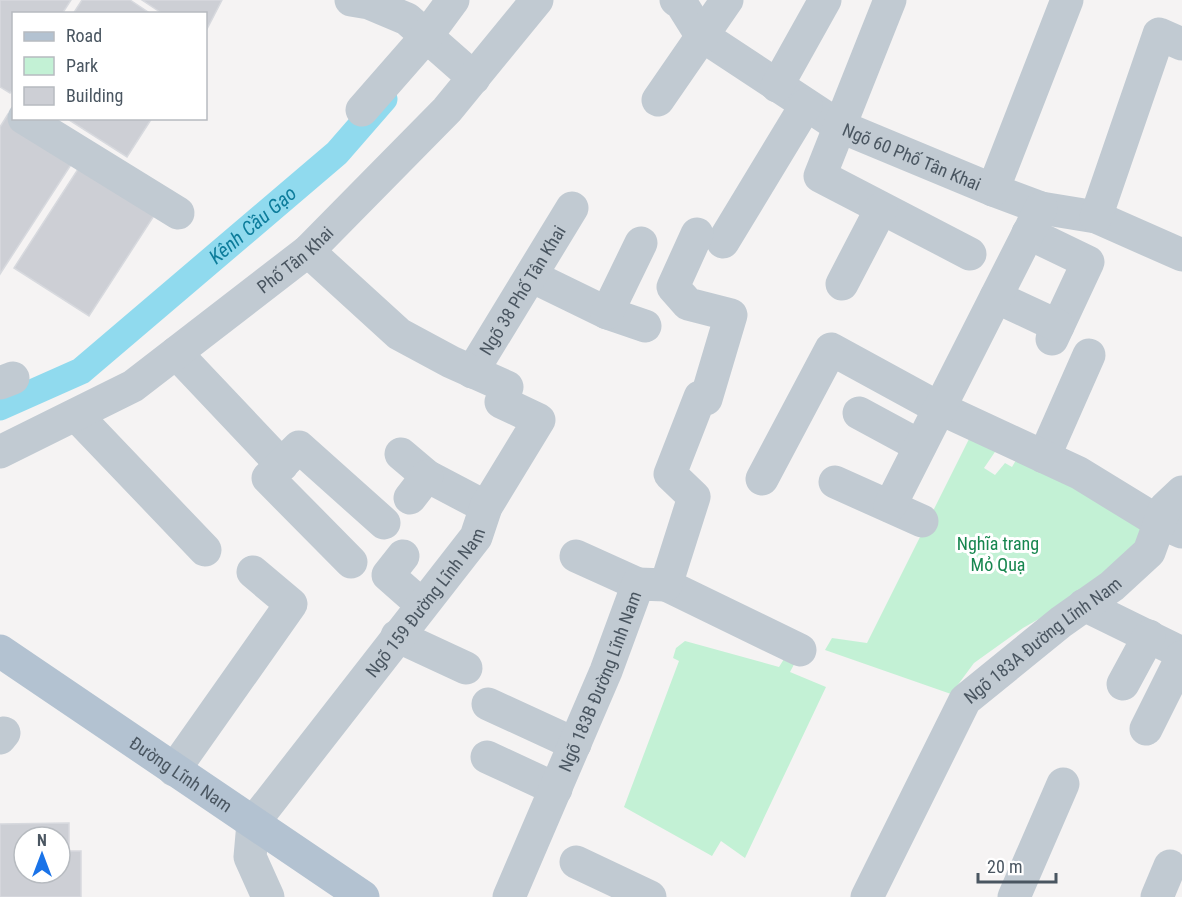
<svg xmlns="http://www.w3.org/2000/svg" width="1182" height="897" viewBox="0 0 1182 897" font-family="'Roboto Condensed',sans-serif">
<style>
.green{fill:#c3f1d5}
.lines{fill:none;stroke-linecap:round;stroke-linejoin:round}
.canal{stroke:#90daee;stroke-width:27}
.building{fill:#cdcfd5;stroke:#d7d9de;stroke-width:1.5;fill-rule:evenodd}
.minor{stroke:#c1cad2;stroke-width:33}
.major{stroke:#b3c2d1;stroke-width:33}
.labels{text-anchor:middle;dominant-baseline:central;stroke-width:6;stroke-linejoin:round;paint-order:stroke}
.street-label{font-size:18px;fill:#4a5661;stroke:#fff}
.park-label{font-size:18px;fill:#17864f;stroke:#fff}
.water-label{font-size:20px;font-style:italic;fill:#0c7c9b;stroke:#fff}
</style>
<rect width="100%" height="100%" fill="#f5f3f3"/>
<g class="green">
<polygon points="973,431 999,446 984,468 995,475 1005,463 1012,467 1019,455 1148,529 1100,584 1023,628 974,663 951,694 825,650 832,638 867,643"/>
<polygon points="685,641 779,667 789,651 799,655 790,672 826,687 745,858 721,841 712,856 624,807 679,661 673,658 676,648"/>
</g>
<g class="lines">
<path class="canal" id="s1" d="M0 407 81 371 337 153 384 99"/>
</g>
<g class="building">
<polygon points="0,0 71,0 62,14 14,14 14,88 10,93 0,87"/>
<polygon points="82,0 130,0 151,14 73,14"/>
<polygon points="142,0 222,0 206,31 206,14 163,14"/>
<polygon points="8,114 76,157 0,274 0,127"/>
<polygon points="66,118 152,118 127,157"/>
<polygon points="82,163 157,211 89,316 14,268"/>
<path d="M69 823V851H81V897H0V824ZM24 837H60V873H24Z"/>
</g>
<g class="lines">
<g class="minor">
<polyline points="351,0 369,3 407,19 474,78"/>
<path id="s2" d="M676 0 681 3 701 35 839 126 993 190 1041 208 1096 217 1182 255"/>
<polyline points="890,0 820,176 970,254"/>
<polyline points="777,86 825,0"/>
<polyline points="658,100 727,0"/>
<polyline points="362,110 425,38 453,0"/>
<polyline points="24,118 178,213"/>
<polyline points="993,190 1067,0"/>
<polyline points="1096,217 1159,34 1182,44"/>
<polyline points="1028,233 1088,262 1052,339"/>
<polyline points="723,242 806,105"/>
<polyline points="531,276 607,313 645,326"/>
<polyline points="842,284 881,209"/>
<polyline points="996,297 1058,326"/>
<polyline points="607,313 641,243"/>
<polyline points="176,353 282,465"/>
<path id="s3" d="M472 372 572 208"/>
<polyline points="0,383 13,378"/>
<polyline points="859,413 920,446"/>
<polyline points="76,415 205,550"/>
<path id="s4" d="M0 452 133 386 308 251 447 110 537 0"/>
<polyline points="401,454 427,476 486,507"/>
<polyline points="1044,457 1089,355"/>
<polyline points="762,479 831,349 939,408 1079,473 1159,522 1182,532"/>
<polyline points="835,482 922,521"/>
<polyline points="410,498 427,476"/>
<polyline points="890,506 1041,208"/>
<polyline points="403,556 388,575 422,605"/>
<polyline points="576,556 638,584"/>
<polyline points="351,562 268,478 299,447 384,523"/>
<polyline points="666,585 800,650"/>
<polyline points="1084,605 1182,653"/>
<polyline points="397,636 466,668"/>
<polyline points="1123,684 1149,636"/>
<polyline points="488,704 575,744"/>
<polyline points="1146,729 1182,657"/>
<polyline points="0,738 4,733"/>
<polyline points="487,757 556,789"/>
<polyline points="174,770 291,604 253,572"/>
<polyline points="576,862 650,897"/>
<path id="s5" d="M268 897 250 857 253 823 476 537 486 507 539 420 501 402 507 387 451 362 399 334 308 251"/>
<path id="s6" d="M509 897 606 671 638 584 666 585 694 497 670 474 700 397 706 399 731 315 688 304 673 287 697 234"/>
<path id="s7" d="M867 897 965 700 1061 622 1112 586 1149 552 1165 508 1182 492"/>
<polyline points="1014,897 1063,784"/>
<polyline points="1157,897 1170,866"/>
</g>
<path class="major" id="s8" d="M0 651 363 897"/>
</g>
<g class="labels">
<g class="street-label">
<text stroke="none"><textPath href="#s2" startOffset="288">Ngõ 60 Phố Tân Khai</textPath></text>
<text stroke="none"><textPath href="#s4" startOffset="354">Phố Tân Khai</textPath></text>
<text stroke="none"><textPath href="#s3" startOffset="96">Ngõ 38 Phố Tân Khai</textPath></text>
<text stroke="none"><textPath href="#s5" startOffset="358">Ngõ 159 Đường Lĩnh Nam</textPath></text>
<text stroke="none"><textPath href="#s7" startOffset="318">Ngõ 183A Đường Lĩnh Nam</textPath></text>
<text stroke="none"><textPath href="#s6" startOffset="234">Ngõ 183B Đường Lĩnh Nam</textPath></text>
<text stroke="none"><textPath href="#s8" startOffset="219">Đường Lĩnh Nam</textPath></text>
</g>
<g class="park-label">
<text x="998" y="543">Nghĩa trang<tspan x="998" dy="21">Mỏ Quạ</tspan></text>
</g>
<g class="water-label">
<text stroke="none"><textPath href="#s1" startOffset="314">Kênh Cầu Gạo</textPath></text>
</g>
</g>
<rect x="12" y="12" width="195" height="108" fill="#ffffff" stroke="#b7bbc0" stroke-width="1.5"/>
<rect x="24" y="32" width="30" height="9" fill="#b3c2d1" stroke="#b7bbc0" stroke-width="1.5"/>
<text x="66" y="42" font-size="18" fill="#4a5661">Road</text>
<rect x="24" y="57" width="30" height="18" fill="#c3f1d5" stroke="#b7bbc0" stroke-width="1.5"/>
<text x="66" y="72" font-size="18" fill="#4a5661">Park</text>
<rect x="24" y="87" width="30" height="18" fill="#cdcfd5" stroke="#b7bbc0" stroke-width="1.5"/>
<text x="66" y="102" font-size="18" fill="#4a5661">Building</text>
<g transform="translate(42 855)"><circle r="28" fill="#ffffff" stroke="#b7bbc0" stroke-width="1.5"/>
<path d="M0-4.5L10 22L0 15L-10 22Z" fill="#1a73e8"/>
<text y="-9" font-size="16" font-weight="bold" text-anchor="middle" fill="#4a5661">N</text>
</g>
<path d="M978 873v9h78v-9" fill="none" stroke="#4a5661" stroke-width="3"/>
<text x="987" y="873" font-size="18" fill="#4a5661" stroke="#ffffff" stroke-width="4.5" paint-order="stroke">20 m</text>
</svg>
